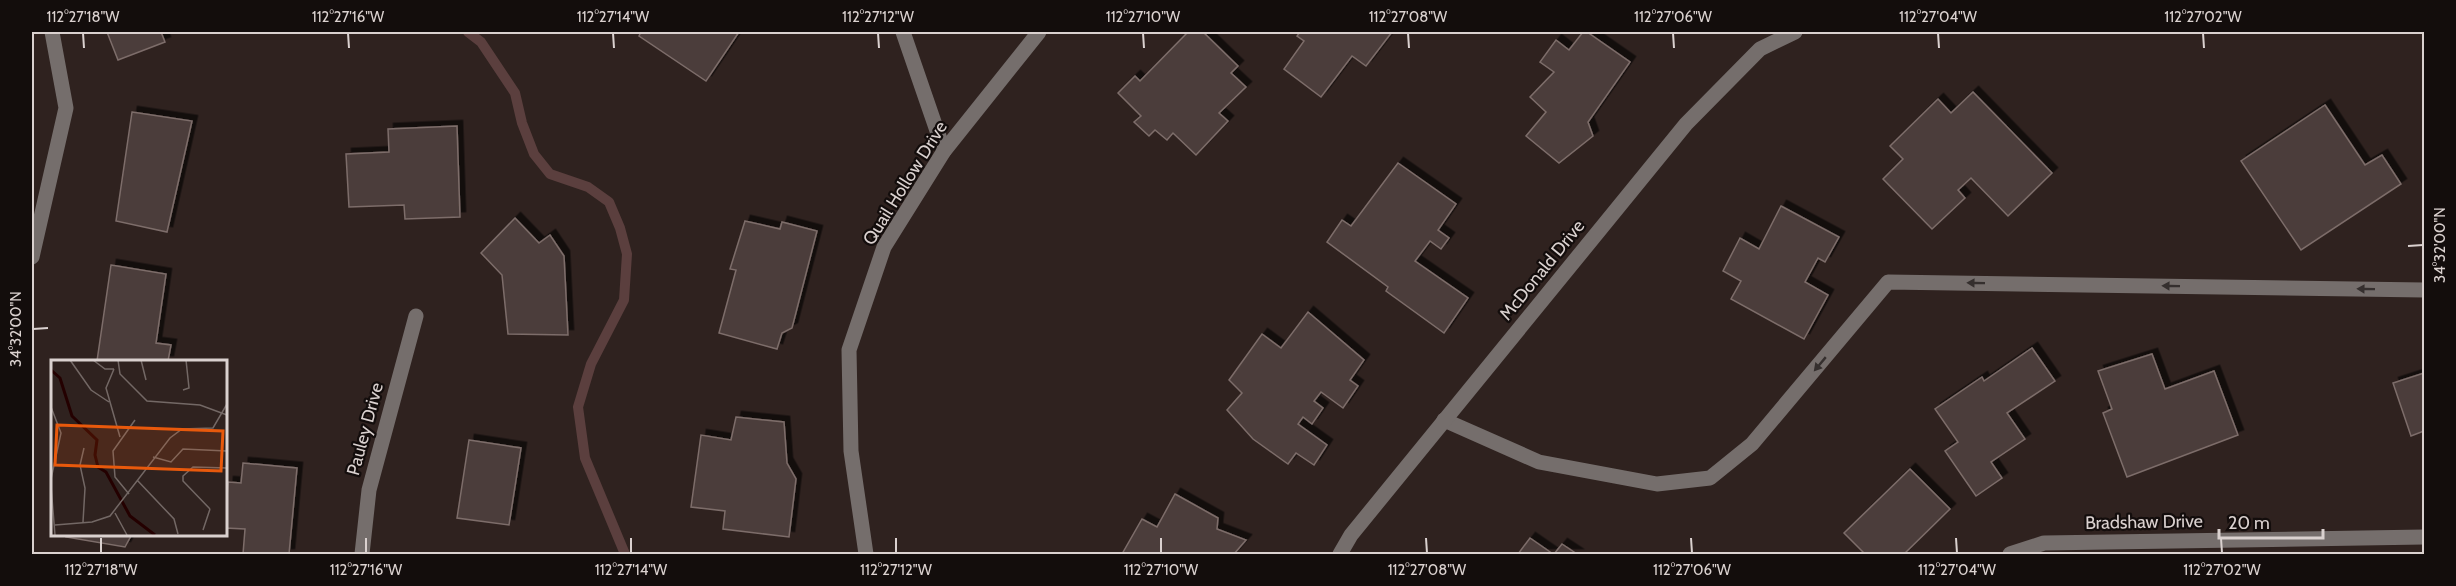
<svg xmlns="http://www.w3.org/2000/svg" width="2456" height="586" viewBox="0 0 2456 586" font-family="Cabin,sans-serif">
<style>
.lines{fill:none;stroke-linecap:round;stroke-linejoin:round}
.stream{stroke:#5b3f3e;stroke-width:10}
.building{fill:#4c3e3b;stroke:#7d6d6a;stroke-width:1.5;filter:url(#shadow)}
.minor{stroke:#756e6c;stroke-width:15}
.oneway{fill:#352f2e}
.ticks{fill:none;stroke:#dad1cf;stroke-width:2}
.labels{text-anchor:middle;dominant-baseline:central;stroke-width:4.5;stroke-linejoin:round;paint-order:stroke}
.street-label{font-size:18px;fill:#dad1cf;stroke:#130d0c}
.inset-river{fill:none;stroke:#240000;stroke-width:3}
.inset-road{fill:none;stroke:#736865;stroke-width:1.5}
.view{fill:#e8590c;fill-opacity:0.15;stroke:#e8590c;stroke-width:3}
.inset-edge{fill:none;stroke:#dad1cf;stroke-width:3}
.neatline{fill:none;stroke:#dad1cf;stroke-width:2}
.ticks-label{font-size:15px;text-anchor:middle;fill:#dad1cf}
</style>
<defs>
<filter id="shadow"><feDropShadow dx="5.5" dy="-5.5" stdDeviation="0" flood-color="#0009"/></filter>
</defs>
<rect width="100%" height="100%" fill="#2f221f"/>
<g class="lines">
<polyline class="stream" points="468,32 481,42 515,93 522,123 534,154 550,174 588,187 609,202 620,228 627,254 624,300 591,364 578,407 585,458 625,554"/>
</g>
<g class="building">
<polygon points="107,32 161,32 165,42 118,60"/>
<polygon points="641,32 739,32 706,81 639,36"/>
<polygon points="1188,32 1203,32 1238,66 1231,73 1246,87 1219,113 1228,121 1196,155 1173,133 1167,140 1155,130 1149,136 1134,122 1141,116 1118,93 1135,76 1140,81"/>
<polygon points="1300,32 1392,32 1366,66 1352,56 1321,97 1284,69 1304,41 1297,36"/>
<polygon points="1583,32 1587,32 1630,62 1588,122 1593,136 1559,163 1526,136 1546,112 1530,97 1554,72 1540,62 1556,40 1569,50"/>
<polygon points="1973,92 2052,173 2008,216 1971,178 1958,190 1965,198 1932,229 1883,179 1903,159 1890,146 1938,99 1951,113"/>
<polygon points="2325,105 2365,165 2382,155 2401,184 2301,250 2241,161"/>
<polygon points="132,112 192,121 167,232 116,221"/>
<polygon points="457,126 460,217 405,219 404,205 349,207 346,154 389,152 388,129"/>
<polygon points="1398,163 1456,204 1438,230 1449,238 1441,249 1430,241 1415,261 1468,298 1444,333 1386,291 1388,287 1327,242 1342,220 1351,226"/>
<polygon points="1781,206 1839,237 1825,262 1818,258 1805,282 1828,295 1804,339 1731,299 1741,281 1723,271 1740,238 1759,249"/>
<polygon points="515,218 539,243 550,235 564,256 568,335 508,334 502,275 481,253"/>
<polygon points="745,221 780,229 782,222 817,231 792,328 782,333 777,349 719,333 736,270 730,269"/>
<polygon points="111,265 166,274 156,343 171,345 168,361 97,361"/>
<polygon points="1308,312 1364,360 1350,380 1358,386 1343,408 1321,392 1314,401 1323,408 1312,424 1303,417 1298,424 1327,445 1314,465 1296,453 1288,464 1253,439 1227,410 1242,393 1229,380 1262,334 1281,348"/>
<polygon points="2032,348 2055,381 2007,413 2025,439 1991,462 2002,478 1976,496 1945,451 1958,442 1935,409 1982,377 1984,381"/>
<polygon points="2152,354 2165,389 2214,371 2238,435 2127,477 2103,413 2112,409 2098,371"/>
<polygon points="2424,373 2424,431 2411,436 2393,383"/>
<polygon points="736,417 784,422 787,463 796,479 789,537 723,529 725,511 691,507 701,435 731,440"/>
<polygon points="469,440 521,448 509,525 457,518"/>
<polygon points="243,463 297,468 289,554 243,554 245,529 225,528 228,482 241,483"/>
<polygon points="1910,469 1950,509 1904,554 1865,554 1844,533"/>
<polygon points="1175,494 1218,518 1217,529 1246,540 1234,554 1122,554 1142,519 1157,527"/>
<polygon points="67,534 132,534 125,547 66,537"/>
<polygon points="1530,538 1553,554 1518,554"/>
<polygon points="1562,544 1577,554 1554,554"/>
</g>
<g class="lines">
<g class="minor">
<polyline points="903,32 944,151"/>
<polyline points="32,257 66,108 52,32"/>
<polyline points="1444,420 1539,462 1657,484 1710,478 1752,444 1888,282 2424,290"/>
<polyline points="362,554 369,490 416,316"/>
<polyline points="866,554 851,451 849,350 884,247 944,151 1039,32"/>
<polyline points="1340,554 1351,535 1686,124 1760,49 1795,32"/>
<polyline points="2010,554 2044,543 2424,537"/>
</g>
</g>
<defs><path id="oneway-solid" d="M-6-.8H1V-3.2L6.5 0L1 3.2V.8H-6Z" transform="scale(1.5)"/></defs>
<g class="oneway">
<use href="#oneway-solid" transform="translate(1976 283) rotate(-179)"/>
<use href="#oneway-solid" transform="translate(2171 286) rotate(-179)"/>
<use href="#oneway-solid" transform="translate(2366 289) rotate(-179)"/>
<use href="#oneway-solid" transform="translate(1820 364) rotate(130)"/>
</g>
<path class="ticks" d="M83 33 84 48M348 33 349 48M613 33 614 48M878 33 879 48M1143 33 1144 48M1408 33 1409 48M1673 33 1674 48M1938 33 1939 48M2203 33 2204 48M2408 246 2423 245M33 329 48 328M101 538V553M366 538V553M631 538V553M896 538V553M1161 538V553M1426 538 1427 553M1691 538 1692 553M1956 538 1957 553M2221 538 2222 553"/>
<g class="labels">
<g class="street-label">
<text transform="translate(905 183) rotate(-58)">Quail Hollow Drive</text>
<text transform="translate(1542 270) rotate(-51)">McDonald Drive</text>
<text transform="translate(365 429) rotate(-75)">Pauley Drive</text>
<text transform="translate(2144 522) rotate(-1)">Bradshaw Drive</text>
</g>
</g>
<g transform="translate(51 360)">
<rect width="176" height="176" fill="#2f221f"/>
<path class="inset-river" d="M0 10 9 18 21 56 46 80 44 95 47 107 55 112 79 156 104 175"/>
<path class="inset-road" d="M19 0 40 30 58 42M42 0 54 9H63M67 0 69 14 96 41 149 45 176 55M90 0 95 20M63 9 55 28 69 77M132 30 138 28 135 0M0 47 10 73 0 119M102 97 120 102 132 89 176 91M86 120 123 159 127 174M0 126 4 175M78 134 64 117 62 91 84 60M159 149 132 121V116L142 107 176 108M64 153 76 175M32 162 34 128 29 105 33 88M4 165 41 162 59 156 119 78 131 69 162 68 176 44M152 170 159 149"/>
<path class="view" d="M6 65 172 71 170 111 4 105Z"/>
<rect width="176" height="176" class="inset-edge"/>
</g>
<rect width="2456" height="586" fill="none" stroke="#130d0c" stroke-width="66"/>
<path d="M2219 529v9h104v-9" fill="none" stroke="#dad1cf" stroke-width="3"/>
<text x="2228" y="529" font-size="18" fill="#dad1cf" stroke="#130d0c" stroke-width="4.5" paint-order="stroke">20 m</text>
<rect x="33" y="33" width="2390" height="520" class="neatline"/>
<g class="ticks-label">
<text x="83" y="22">112°27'18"W</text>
<text x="348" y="22">112°27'16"W</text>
<text x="613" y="22">112°27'14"W</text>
<text x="878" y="22">112°27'12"W</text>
<text x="1143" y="22">112°27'10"W</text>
<text x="1408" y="22">112°27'08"W</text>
<text x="1673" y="22">112°27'06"W</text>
<text x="1938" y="22">112°27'04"W</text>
<text x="2203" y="22">112°27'02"W</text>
<text transform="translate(2440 245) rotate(-90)" y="5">34°32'00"N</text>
<text transform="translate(16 329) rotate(-90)" y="5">34°32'00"N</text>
<text x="101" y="575">112°27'18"W</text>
<text x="366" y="575">112°27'16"W</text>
<text x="631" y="575">112°27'14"W</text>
<text x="896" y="575">112°27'12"W</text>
<text x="1161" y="575">112°27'10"W</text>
<text x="1427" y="575">112°27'08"W</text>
<text x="1692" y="575">112°27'06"W</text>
<text x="1957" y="575">112°27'04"W</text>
<text x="2222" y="575">112°27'02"W</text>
</g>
</svg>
